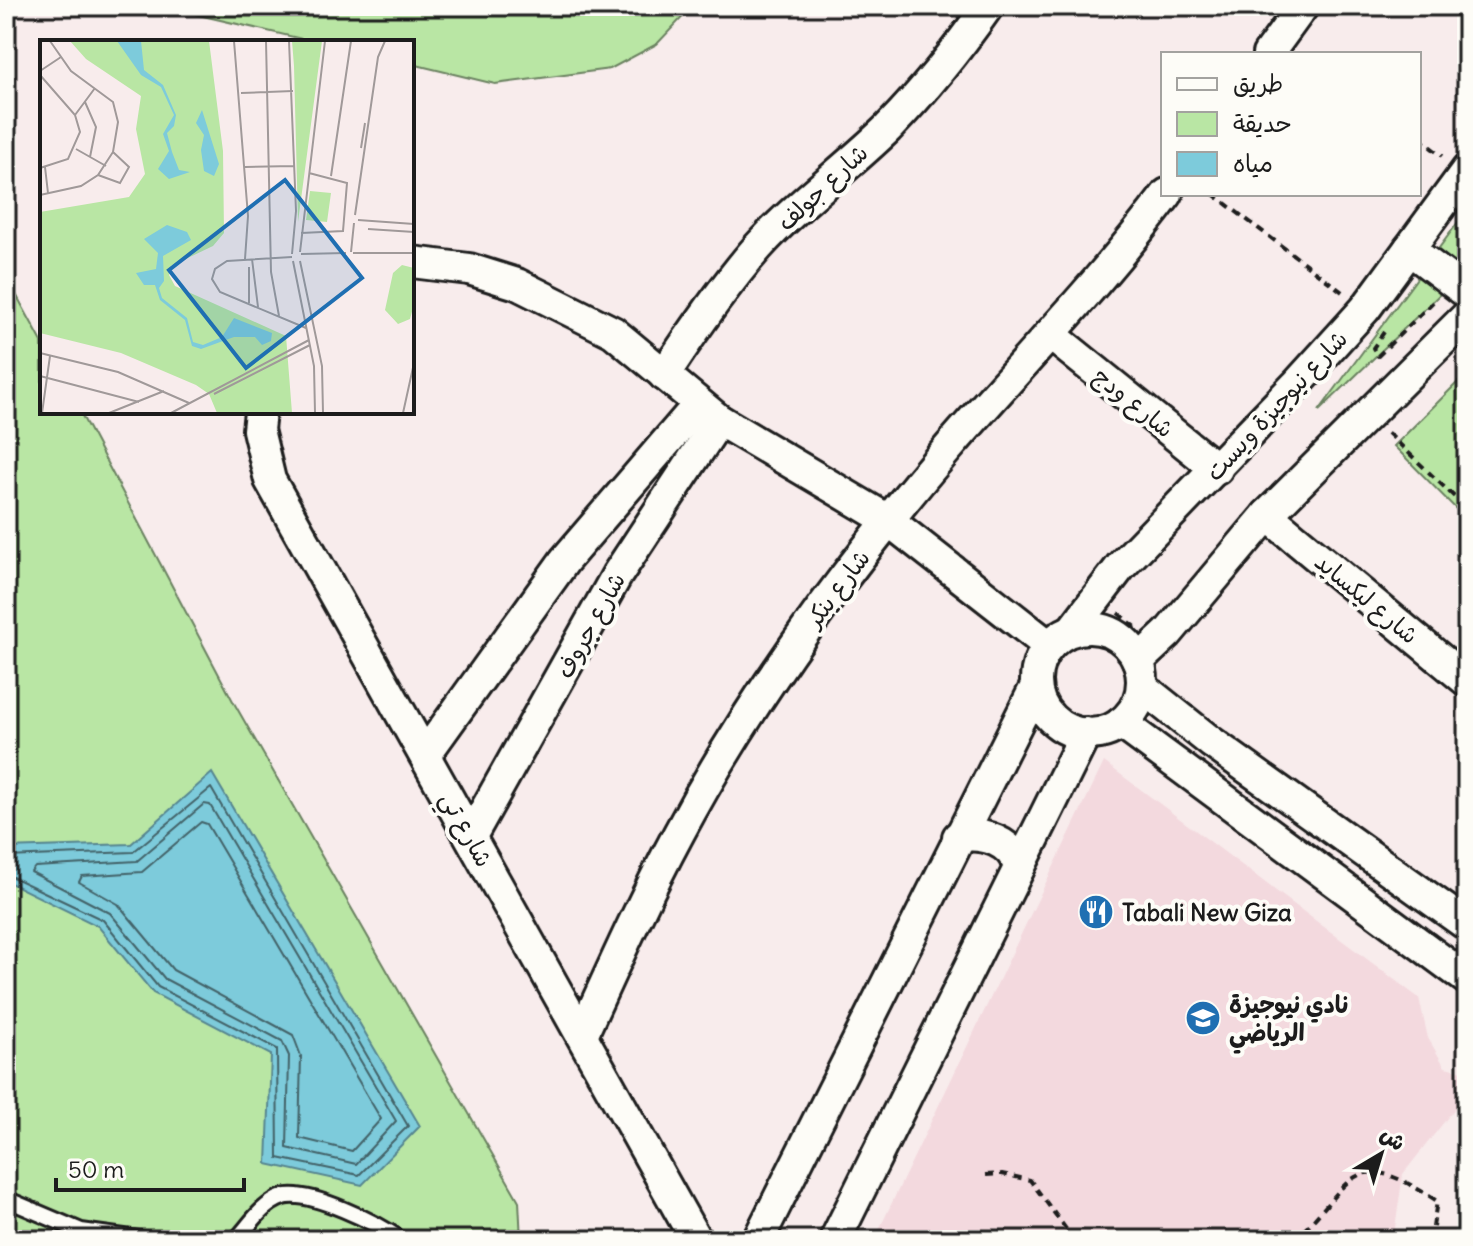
<svg xmlns="http://www.w3.org/2000/svg" width="1473" height="1246" viewBox="0 0 1473 1246" font-family="Delius,'Playpen Sans Arabic',sans-serif">
<style>
.built{fill:#f3d9de}
.green{fill:#b9e6a4;stroke:#6a8160;stroke-width:2}
.water{fill:#7dcbdb;stroke:#56858f;stroke-width:2}
.lines{fill:none;stroke-linecap:round;stroke-linejoin:round}
.shore{stroke:#436268;stroke-width:2}
.service-casing{stroke:#1c1c1c;stroke-width:20}
.minor-casing{stroke:#1c1c1c;stroke-width:36}
.path{stroke:#1c1c1c;stroke-width:4;stroke-dasharray:8 6;stroke-linecap:butt}
.service{stroke:#fdfcf7;stroke-width:14}
.minor{stroke:#fdfcf7;stroke-width:30}
.labels{text-anchor:middle;dominant-baseline:central;stroke-width:8;stroke-linejoin:round;paint-order:stroke}
.street-label{font-size:24px;fill:#1c1c1c;stroke:#fdfcf7}
.poi-label{font-size:24px;font-weight:bold;fill:#1c1c1c;stroke:#fdfcf7;text-anchor:start}
.inset-road{fill:none;stroke:#a09999;stroke-width:2}
.view{fill:#1f6fb2;fill-opacity:0.15;stroke:#1f6fb2;stroke-width:4}
.inset-edge{fill:none;stroke:#1c1c1c;stroke-width:4}
</style>
<rect width="100%" height="100%" fill="#f8ecec"/>
<filter id="ink" filterUnits="userSpaceOnUse"><feTurbulence type="fractalNoise" baseFrequency=".0125" numOctaves="2"/><feDisplacementMap in="SourceGraphic" scale="16" xChannelSelector="R" yChannelSelector="G"/><feConvolveMatrix kernelMatrix="1 2 1 2 8 2 1 2 1" color-interpolation-filters="sRGB"/></filter>
<g filter="url(#ink)">
<polygon class="built" points="1104,762 1419,998 1428,1038 1445,1067 1467,1072 1467,1093 1403,1174 1395,1228 1404,1240 874,1240"/>
<g class="green">
<polygon points="160,6 693,6 657,44 610,69 495,84 412,64 412,42 315,42"/>
<polygon points="1467,210 1467,268 1319,411"/>
<polygon points="6,276 42,342 42,412 80,412 234,703 519,1201 521,1240 6,1240"/>
<polygon points="1467,373 1467,520 1394,446"/>
</g>
<polygon class="water" points="212,773 420,1126 362,1185 267,1164 271,1055 153,993 98,926 6,881 6,848 131,844"/>
<g class="lines">
<g class="shore">
<polygon points="204,804 210,805 396,1121 356,1164 287,1148 289,1056 282,1041 165,979 110,913 31,872 35,867 137,861"/>
<polygon points="201,822 207,824 381,1119 352,1151 299,1138 301,1056 293,1035 173,970 118,904 79,882 82,876 142,872"/>
<polyline points="6,857 133,852 211,788 408,1126 359,1175 278,1158 277,1049 158,987 103,920 6,874"/>
</g>
<defs>
<g id="service">
<polyline points="6,1199 81,1231 146,1240"/>
<path d="M236 1240C250 1225 262 1204 283 1197 309 1189 379 1224 401 1240"/>
</g>
<g id="minor">
<polyline points="1268,54 1303,6"/>
<polyline points="1409,249 1467,293"/>
<polyline points="412,262 469,269 517,284 613,332 719,420 888,520 1049,646"/>
<polyline points="1050,334 1217,469"/>
<path d="M664 375C693 331 723 287 758 247 798 203 846 169 888 128 925 90 958 49 988 6"/>
<polyline points="260,412 258,430 270,480 696,1240"/>
<polyline points="1267,515 1467,681"/>
<circle cx="1089" cy="681" r="53"/>
<polyline points="1072,630 1121,566 1296,385 1365,309 1467,170"/>
<polyline points="1138,661 1168,633 1267,515 1467,316"/>
<polyline points="1142,687 1211,742 1467,925"/>
<polyline points="1121,723 1467,979"/>
<polyline points="425,755 565,560 699,404"/>
<polyline points="471,836 617,575 719,420"/>
<path d="M958 837C983 832 1013 841 1019 868"/>
<path d="M582 1035C613 967 644 898 679 833 738 722 810 619 888 521 976 408 1081 309 1167 194"/>
<polyline points="758,1240 1036,686"/>
<polyline points="835,1240 1086,733"/>
</g>
</defs>
<use href="#service" class="service-casing"/>
<use href="#minor" class="minor-casing"/>
<g class="path">
<polyline points="1419,138 1442,156"/>
<polyline points="1213,194 1345,294"/>
<polyline points="1384,332 1373,348 1378,356 1434,301"/>
<polyline points="1388,433 1467,509"/>
<polyline points="1118,613 1136,627"/>
<polyline points="986,1175 1002,1174 1030,1180 1074,1240"/>
<path d="M1294 1240C1354 1184 1348 1142 1437 1201L1431 1240"/>
</g>
<use href="#service" class="service"/>
<use href="#minor" class="minor"/>
</g>
</g>
<defs>
<symbol id="restaurant-disc" viewBox="-11 -11 22 22"><circle r="9.5" fill="#1f6fb2" stroke="#fdfcf7"/><path d="M-5-6h1v4h1v-4h1v4h1v-4h1v5L-1.5 .5V6h-2V.5L-5-1ZM5-6V6H3V1.5H1.5Q1.5-4 5-6Z" fill="#fff"/></symbol>
<symbol id="school-disc" viewBox="-11 -11 22 22"><circle r="9.5" fill="#1f6fb2" stroke="#fdfcf7"/><path d="M0-5L7-2L0 1L-7-2ZM-4 1L0 2.5L4 1V4Q0 6-4 4Z" fill="#fff"/></symbol>
</defs>
<g fill-rule="evenodd">
<use href="#restaurant-disc" x="1076" y="892" width="40" height="40"/>
<use href="#school-disc" x="1183" y="998" width="40" height="40"/>
</g>
<g class="labels">
<g class="street-label">
<text transform="translate(822 187) rotate(-43)">شارع جولف</text>
<text transform="translate(1134 402) rotate(39)">شارع ودج</text>
<text transform="translate(1276 405) rotate(-47)">شارع نيوجيزة ويست</text>
<text transform="translate(837 588) rotate(-53)">شارع بنكر</text>
<text transform="translate(1367 598) rotate(40)">شارع ليكسايد</text>
<text transform="translate(590 625) rotate(-61)">شارع جروف</text>
<text transform="translate(467 829) rotate(61)">شارع تي</text>
</g>
<g class="poi-label">
<text x="1122" y="912">Tabali New Giza</text>
<text x="1229" y="1004">نادي نيوجيزة<tspan x="1229" dy="28">الرياضي</tspan></text>
</g>
</g>
<g transform="translate(40 40)">
<rect width="374" height="374" fill="#f8ecec"/>
<path d="M30 1H169L183 111 184 193 173 206 131 226 129 235 135 246 246 296 252 373H177L169 354 156 345 81 313 0 293V172L89 157 105 134 96 89 101 56 46 19ZM252 1H282L258 182 254 26ZM270 151 291 153 287 182 266 180ZM362 225 374 228V264L370 279 358 284 345 270 353 233Z" fill="#b9e6a4"/>
<path d="M77 1H101L104 30 123 45 136 75 134 86 127 93 132 112 139 130 150 132 129 139 118 129 129 111 123 94 134 75 121 47 101 35ZM162 70 179 124 174 136 164 131 161 110 164 95 156 83ZM127 185 147 192 151 200 123 216 124 241 119 248 122 258 147 278 153 302 163 305 182 297 194 278 232 293 231 301 222 305 215 297H194L161 309 152 306 145 280 120 260 115 245H104L96 233 116 229 118 213 104 199Z" fill="#7dcbdb"/>
<path class="inset-road" d="M194 1 208 176 205 219M226 1 231 232 239 276M249 1 256 171 252 214M0 31 21 17M0 35 35 75 40 92 28 119 0 128M201 53 253 51M45 62 56 87 50 117M35 75 55 48M321 108 325 83M36 109 66 126M5 127 8 153M205 127 254 126M58 135 80 143 89 127 73 112M291 136 311 1M0 155 41 146 58 135 73 112 78 82 73 62 31 31 10 1M315 175 338 17 345 1M318 180 374 184M328 189 374 192M261 193 303 191 307 143 269 133M260 212 285 1M311 212 314 183M313 213H374M261 214 306 213M252 217 187 221 175 229 172 239 180 252 266 288M212 219 218 267M253 221 274 326 275 373M260 221 282 326 283 373M209 227V263M0 313 78 332 149 363M0 336 99 362M174 354 270 305M2 373 10 316M69 373 124 351M131 373 269 300M318 373H347M363 373 374 323"/>
<path class="view" d="M245 140 322 238 206 328 129 230Z"/>
<rect width="374" height="374" class="inset-edge"/>
</g>
<rect width="1473" height="1246" fill="none" stroke="#fdfcf7" stroke-width="32"/>
<rect x="16" y="16" width="1441" height="1214" fill="none" stroke="#1c1c1c" stroke-width="3" filter="url(#ink)"/>
<rect x="1161" y="52" width="260" height="144" fill="#fdfcf7" stroke="#a3a29f" stroke-width="2"/>
<rect x="1177" y="78" width="40" height="12" fill="#fdfcf7" stroke="#a3a29f" stroke-width="2"/>
<text x="1233" y="92" font-size="24" fill="#1c1c1c">طريق</text>
<rect x="1177" y="112" width="40" height="24" fill="#b9e6a4" stroke="#a3a29f" stroke-width="2"/>
<text x="1233" y="132" font-size="24" fill="#1c1c1c">حديقة</text>
<rect x="1177" y="152" width="40" height="24" fill="#7dcbdb" stroke="#a3a29f" stroke-width="2"/>
<text x="1233" y="172" font-size="24" fill="#1c1c1c">مياه</text>
<g transform="translate(1381 1154) rotate(38)" stroke="#fdfcf7" stroke-width="6" paint-order="stroke">
<path d="M0-6L14 30L0 20L-14 30Z" fill="#1c1c1c"/>
<text y="-12" font-size="22" font-weight="bold" text-anchor="middle" fill="#1c1c1c">ش</text>
</g>
<path d="M56 1178v12h188v-12" fill="none" stroke="#1c1c1c" stroke-width="4"/>
<text x="68" y="1178" font-size="24" fill="#1c1c1c" stroke="#fdfcf7" stroke-width="6" paint-order="stroke">50 m</text>
</svg>
